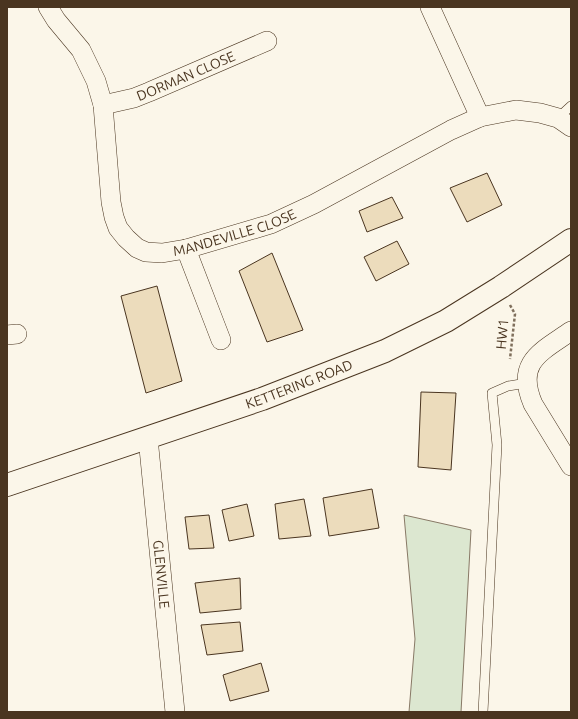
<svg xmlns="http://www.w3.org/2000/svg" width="578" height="719" viewBox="0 0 578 719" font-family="Ubuntu,sans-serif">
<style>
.green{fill:#dce7d0;stroke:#887966}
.building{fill:#ecdcbc;stroke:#4a3520}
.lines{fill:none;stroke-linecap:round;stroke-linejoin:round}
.lane-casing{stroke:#4a3520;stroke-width:10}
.street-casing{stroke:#4a3520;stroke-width:20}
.primary-casing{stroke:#4a3520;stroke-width:24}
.path{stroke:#7f6f5c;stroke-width:2.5;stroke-dasharray:3 2;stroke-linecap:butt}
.lane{stroke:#fbf6e9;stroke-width:9}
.street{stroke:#fbf6e9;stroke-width:19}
.primary{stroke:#fbf6e9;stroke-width:22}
.labels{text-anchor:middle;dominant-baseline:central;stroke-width:3;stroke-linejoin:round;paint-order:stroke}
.street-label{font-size:14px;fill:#4a3520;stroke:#fbf6e9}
</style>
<rect width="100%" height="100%" fill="#fbf6e9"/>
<polygon class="green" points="404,515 471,530 461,712 409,712 415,639"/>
<g class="building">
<polygon points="487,173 502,205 467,222 450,188"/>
<polygon points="392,197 403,218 367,232 359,211"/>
<polygon points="397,241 409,264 376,281 364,257"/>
<polygon points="272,253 303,330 267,342 239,271"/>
<polygon points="157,286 182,381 146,393 121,296"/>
<polygon points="421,392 456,393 451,470 418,467"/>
<polygon points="372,489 379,528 329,536 323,498"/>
<polygon points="304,499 311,536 279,539 275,504"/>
<polygon points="247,504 254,536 229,541 222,510"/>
<polygon points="209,515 214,548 189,549 185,517"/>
<polygon points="240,578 241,609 200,613 195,583"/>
<polygon points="240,622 243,651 207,655 201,625"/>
<polygon points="261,663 269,691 230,701 223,675"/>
</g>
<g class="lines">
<defs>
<g id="lane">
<polyline points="558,118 571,106"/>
<polyline points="483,712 497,445 492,393 508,386 527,383"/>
</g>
<g id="street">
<path id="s1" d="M48 7 56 20 81 50 96 81 103 105 111 202 114 217 118 228 126 238 137 248 146 252 162 253 186 249 271 224 314 204 451 130 480 117 516 110 540 113 558 118 571 127"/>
<polyline points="430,7 480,117"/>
<path id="s2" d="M103 105 134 98 149 92 267 41"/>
<polyline points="186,249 221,340"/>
<path d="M571 331C541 352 515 362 533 404L571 466"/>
<polyline points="7,335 17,334"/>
<path id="s3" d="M148 438 175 712"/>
</g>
<g id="primary">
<path id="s4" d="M7 485 262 399 385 351 446 321 501 287 571 240"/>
</g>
</defs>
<use href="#lane" class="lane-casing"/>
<use href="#street" class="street-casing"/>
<use href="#primary" class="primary-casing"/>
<polyline class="path" points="510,305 515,314 510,359"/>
<use href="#lane" class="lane"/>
<use href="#street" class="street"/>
<use href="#primary" class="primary"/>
</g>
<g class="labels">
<g class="street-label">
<text stroke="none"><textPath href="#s2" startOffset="88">DORMAN CLOSE</textPath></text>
<text stroke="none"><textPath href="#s1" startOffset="367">MANDEVILLE CLOSE</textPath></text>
<text transform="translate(502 334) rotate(-85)">HW1</text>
<text stroke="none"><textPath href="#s4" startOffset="309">KETTERING ROAD</textPath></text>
<text stroke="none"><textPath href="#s3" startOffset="137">GLENVILLE</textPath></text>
</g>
</g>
<rect width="578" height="719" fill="none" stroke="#4a3520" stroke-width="16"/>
</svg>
